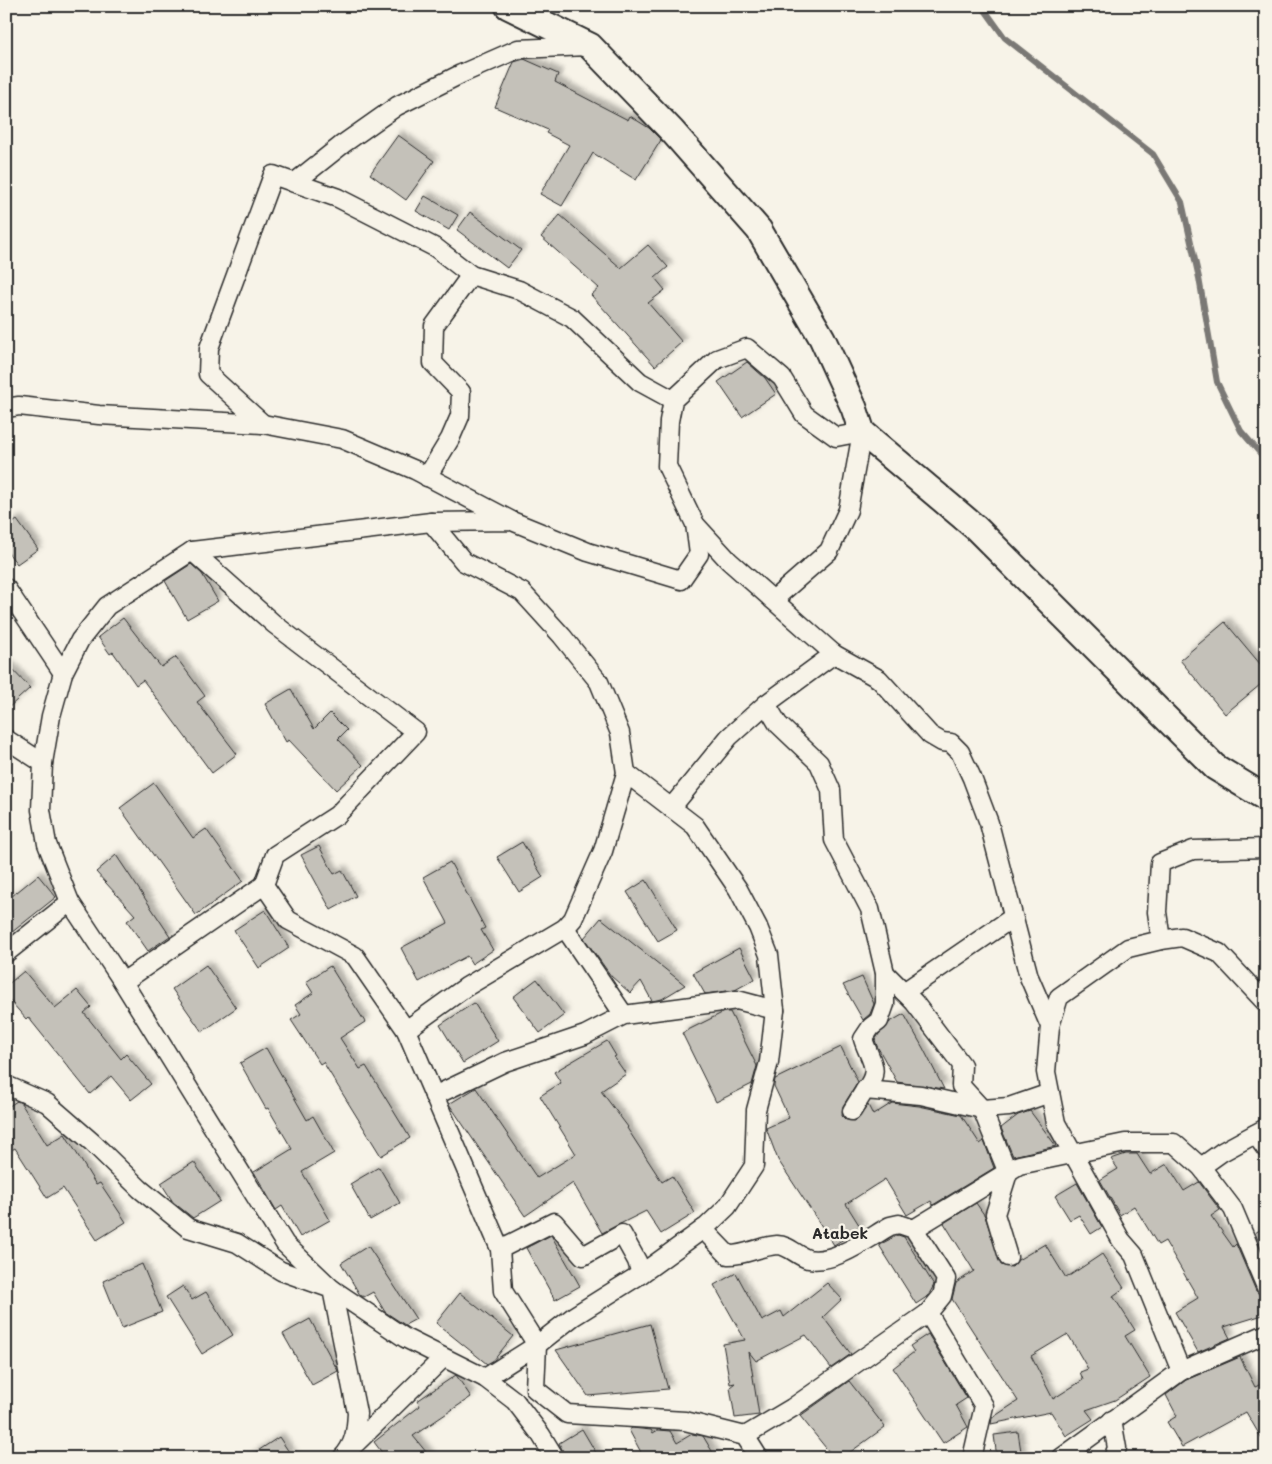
<svg xmlns="http://www.w3.org/2000/svg" width="1272" height="1464" viewBox="0 0 1272 1464" font-family="Mali,sans-serif">
<style>
.lines{fill:none;stroke-linecap:round;stroke-linejoin:round}
.stream{stroke:#7a7874;stroke-width:6}
.building{fill:#c4c1b9;stroke:#2b2b2b;fill-rule:evenodd;filter:url(#shadow)}
.street-casing{stroke:#2b2b2b;stroke-width:21}
.secondary-casing{stroke:#2b2b2b;stroke-width:29}
.street{stroke:#f7f3e8;stroke-width:18}
.secondary{stroke:#f7f3e8;stroke-width:25}
.labels{text-anchor:middle;dominant-baseline:central;stroke-width:4.5;stroke-linejoin:round;paint-order:stroke}
.quarter-label{font-size:16px;font-weight:bold;fill:#2b2b2b;stroke:#f7f3e8}
</style>
<defs>
<filter id="shadow"><feDropShadow dx="4.5" dy="-4.5" stdDeviation="2.5" flood-color="#0004"/></filter>
</defs>
<rect width="100%" height="100%" fill="#f7f3e8"/>
<filter id="ink" filterUnits="userSpaceOnUse"><feTurbulence type="fractalNoise" baseFrequency=".02" numOctaves="2"/><feDisplacementMap in="SourceGraphic" scale="10" xChannelSelector="R" yChannelSelector="G"/><feConvolveMatrix kernelMatrix="1 2 1 2 8 2 1 2 1" color-interpolation-filters="sRGB"/></filter>
<g filter="url(#ink)">
<g class="lines">
<polyline class="stream" points="982,6 1005,38 1153,154 1182,202 1199,278 1217,382 1241,431 1266,460"/>
</g>
<g class="building">
<polygon points="524,59 558,74 555,82 628,120 630,116 649,128 661,140 636,180 593,153 562,206 540,194 569,145 546,133 548,130 495,107 514,62"/>
<polygon points="398,135 434,161 406,200 370,174"/>
<polygon points="425,196 458,215 449,230 416,211"/>
<polygon points="470,212 521,250 507,268 457,230"/>
<polygon points="560,215 621,268 648,245 668,267 655,278 665,290 648,303 682,342 655,366 591,295 599,288 541,237"/>
<polygon points="747,362 765,378 776,394 742,417 718,382"/>
<polygon points="17,520 38,549 17,564 6,550 6,528"/>
<polygon points="191,564 202,574 218,601 187,619 165,581"/>
<polygon points="123,618 161,667 176,657 205,696 197,702 237,754 212,773 143,680 136,685 113,652 110,654 98,637"/>
<polygon points="1225,622 1266,671 1266,680 1225,714 1180,660"/>
<polygon points="6,663 30,688 6,710"/>
<polygon points="291,689 314,729 330,713 347,730 338,739 363,765 336,790 289,740 286,742 265,704"/>
<polygon points="154,783 193,838 206,829 243,881 196,915 120,808"/>
<polygon points="522,842 543,877 519,892 497,857"/>
<polygon points="319,846 334,874 342,870 356,896 331,910 301,855"/>
<polygon points="116,855 170,936 148,951 127,921 135,915 96,872"/>
<polygon points="450,862 485,928 481,930 493,950 472,964 467,956 419,982 401,948 448,923 423,877"/>
<polygon points="38,875 56,897 6,937 6,901"/>
<polygon points="646,880 677,930 658,941 627,892"/>
<polygon points="265,910 289,948 259,968 234,930"/>
<polygon points="601,918 685,985 662,999 652,1001 641,981 630,993 611,976 584,938"/>
<polygon points="739,948 755,979 735,990 705,994 693,973"/>
<polygon points="206,965 236,1008 202,1032 172,989"/>
<polygon points="330,966 365,1022 340,1038 360,1069 366,1066 410,1138 381,1156 323,1062 320,1064 291,1020 301,1014 295,1005 313,993 306,982"/>
<polygon points="24,971 55,1008 77,990 91,1007 84,1013 121,1059 126,1054 151,1084 131,1100 111,1076 90,1094 28,1017 26,1019 6,996 6,986"/>
<polygon points="862,977 874,1004 870,1014 863,1020 843,985"/>
<polygon points="537,979 564,1015 540,1033 513,997"/>
<polygon points="474,1003 498,1041 463,1063 440,1025"/>
<polygon points="724,1012 730,1012 757,1066 752,1084 716,1102 682,1033"/>
<polygon points="904,1014 923,1048 944,1089 897,1082 877,1046 875,1040 879,1034 890,1022"/>
<polygon points="607,1041 616,1056 614,1057 626,1074 601,1091 628,1127 627,1128 662,1182 672,1176 695,1213 661,1234 646,1211 602,1233 573,1183 525,1216 449,1104 476,1088 537,1178 576,1154 540,1096 561,1083 554,1072"/>
<polygon points="841,1047 858,1082 843,1106 842,1116 846,1120 857,1120 868,1105 873,1115 892,1103 919,1106 961,1115 980,1144 984,1141 994,1168 933,1205 931,1201 907,1215 885,1179 846,1204 861,1228 834,1245 778,1160 766,1128 789,1118 774,1086 775,1079"/>
<polygon points="266,1048 307,1120 313,1116 334,1153 302,1172 330,1220 300,1237 282,1206 276,1210 254,1172 292,1149 268,1108 266,1109 240,1063"/>
<polygon points="17,1101 21,1103 47,1145 65,1134 96,1185 100,1183 126,1222 97,1240 63,1188 47,1198 15,1148 6,1153 6,1108"/>
<polygon points="1030,1111 1056,1146 1013,1156 1001,1128 1018,1115"/>
<polygon points="1126,1154 1137,1154 1150,1174 1167,1164 1184,1191 1199,1182 1220,1210 1211,1216 1233,1247 1236,1244 1256,1291 1266,1297 1266,1314 1224,1327 1230,1338 1198,1352 1175,1312 1198,1298 1165,1241 1158,1245 1134,1206 1120,1215 1100,1180 1118,1169 1111,1159"/>
<polygon points="194,1162 220,1201 193,1218 173,1202 161,1183"/>
<polygon points="379,1167 400,1203 370,1220 350,1184"/>
<polygon points="1077,1183 1102,1227 1091,1234 1079,1215 1070,1220 1055,1196"/>
<path d="M976 1203 985 1216 1001 1265 1012 1267 1018 1260 1045 1244 1066 1278 1102 1254 1124 1288 1113 1296 1135 1330 1125 1336 1150 1377 1115 1400 1086 1410 1093 1419 1066 1436 1051 1412 991 1424 992 1418 1018 1401 952 1299 956 1283 974 1271 944 1223ZM1066 1335 1069 1336 1088 1369 1080 1372 1083 1380 1053 1399 1031 1356Z"/>
<polygon points="1266,1226 1266,1259 1255,1233"/>
<polygon points="551,1235 580,1286 555,1300 526,1248"/>
<polygon points="898,1235 904,1237 934,1285 928,1296 916,1304 879,1245"/>
<polygon points="368,1246 416,1319 405,1325 385,1312 373,1292 364,1297 360,1295 341,1263"/>
<polygon points="142,1264 162,1312 122,1328 103,1281"/>
<polygon points="736,1273 762,1321 781,1311 784,1317 827,1283 842,1299 823,1317 851,1354 831,1368 806,1335 756,1361 749,1352 759,1415 735,1418 730,1387 735,1383 730,1384 723,1344 745,1340 714,1285"/>
<polygon points="183,1286 192,1300 206,1292 233,1335 202,1354 166,1297"/>
<polygon points="460,1293 513,1336 494,1360 487,1364 436,1323"/>
<polygon points="310,1319 338,1371 312,1385 283,1334"/>
<polygon points="650,1324 668,1389 588,1396 556,1350"/>
<polygon points="928,1334 967,1398 956,1405 968,1427 943,1443 893,1368 914,1352 910,1346"/>
<polygon points="1240,1357 1255,1387 1266,1382 1266,1446 1246,1412 1182,1447 1167,1422 1177,1416 1166,1395 1186,1380"/>
<polygon points="456,1375 471,1397 413,1436 431,1458 386,1458 374,1442 420,1406 417,1401"/>
<polygon points="849,1381 885,1427 842,1458 834,1458 800,1416"/>
<polygon points="632,1428 651,1430 653,1433 658,1430 670,1431 677,1443 692,1434 703,1436 716,1458 644,1458 629,1430"/>
<polygon points="582,1429 599,1458 566,1458 559,1443"/>
<polygon points="1018,1432 1022,1458 997,1458 994,1435"/>
<polygon points="279,1437 293,1458 247,1458"/>
</g>
<g class="lines">
<defs>
<g id="street">
<polyline points="294,183 343,144 397,106 461,74 518,49 588,46"/>
<polyline points="6,408 19,406 99,415 263,424 342,439 415,470 510,520"/>
<polyline points="263,424 208,374 209,348 273,175 338,198 436,248 471,275 519,290 572,318 640,382 673,400"/>
<polyline points="427,477 450,439 460,416 461,392 433,363 434,326 471,275"/>
<polyline points="695,524 729,561 834,654 879,679 930,735 942,742 951,743 960,752 972,778 989,823 1029,977 1050,1026 1046,1072 1056,1123 1121,1240 1134,1255 1181,1371"/>
<polyline points="6,588 63,673"/>
<path d="M834 654 766 704 778 724 819 763 831 790 834 840 870 909 885 973V1004L879 1021 871 1027 863 1039C870 1061 882 1069 865 1090"/>
<polyline points="6,739 43,763"/>
<polyline points="671,808 729,737 766,704"/>
<polyline points="264,885 288,920 355,956 406,1030 500,1249 503,1291 537,1345 535,1389 567,1414 685,1421 745,1436 759,1458"/>
<polyline points="565,928 624,1015"/>
<polyline points="1161,940 1182,937 1219,953 1266,1003"/>
<polyline points="6,953 70,902"/>
<polyline points="885,973 914,1002 962,1065 961,1086 982,1109 1008,1173 995,1214 1008,1257"/>
<polyline points="123,982 264,885 275,855 337,815 416,732 274,624 192,551"/>
<polyline points="904,992 1012,918"/>
<polyline points="1050,1026 1059,997 1128,948 1161,940 1157,912 1160,863 1193,850 1266,848"/>
<polyline points="406,1030 466,987 565,928 573,919 603,851 626,773 620,733 599,682 562,636 522,592 464,562 431,522"/>
<path d="M6 1085 47 1103 93 1143 140 1189 188 1228 237 1243 281 1271 332 1289 357 1413C356 1431 355 1444 342 1458"/>
<polyline points="434,1096 505,1062 585,1035 624,1015 737,1000 775,1010"/>
<polyline points="852,1111 865,1090 921,1095 982,1109 1009,1107 1050,1093"/>
<polyline points="1255,1134 1266,1149"/>
<polyline points="1201,1167 1222,1152 1266,1128"/>
<path d="M703 1229 728 1255C744 1256 760 1246 777 1245 789 1245 797 1256 808 1259 835 1264 867 1239 890 1226L899 1224 914 1229 946 1279 942 1296 928 1313"/>
<polyline points="914,1229 1019,1165 1125,1143 1174,1143 1201,1167 1233,1209 1266,1287"/>
<polyline points="500,1249 554,1222 583,1256 622,1234 637,1261 641,1274"/>
<polyline points="485,1378 537,1345 574,1316 641,1274 706,1227 727,1207 754,1166 756,1110 769,1062 775,1010 769,955 758,927 738,889 695,826 626,773"/>
<polyline points="1112,1420 1117,1448 1113,1458"/>
<polyline points="745,1436 792,1408 928,1313 984,1406 972,1458"/>
<polyline points="352,1447 443,1358"/>
<polyline points="555,1458 541,1435 515,1401 485,1378 405,1338 332,1289 285,1244 123,982 70,902 47,844 41,810 43,763 51,716 63,673 80,640 107,606 192,551 431,522 512,521 588,552 681,580 699,554 695,524 667,466 669,421 673,400 717,359 747,348 782,378 804,414 836,437 862,432 848,510 829,551 773,600"/>
<polyline points="1061,1458 1181,1371 1266,1334"/>
</g>
<polyline id="secondary" points="508,6 590,46 672,131 759,230 822,338 854,408 862,432 976,528 1215,767 1266,798"/>
</defs>
<use href="#street" class="street-casing"/>
<use href="#secondary" class="secondary-casing"/>
<use href="#street" class="street"/>
<use href="#secondary" class="secondary"/>
</g>
</g>
<g class="labels">
<g class="quarter-label">
<text x="840" y="1232">Atabek</text>
</g>
</g>
<rect width="1272" height="1464" fill="none" stroke="#f7f3e8" stroke-width="25"/>
<rect x="12" y="12" width="1247" height="1439" fill="none" stroke="#2b2b2b" stroke-width="2" filter="url(#ink)"/>
</svg>
